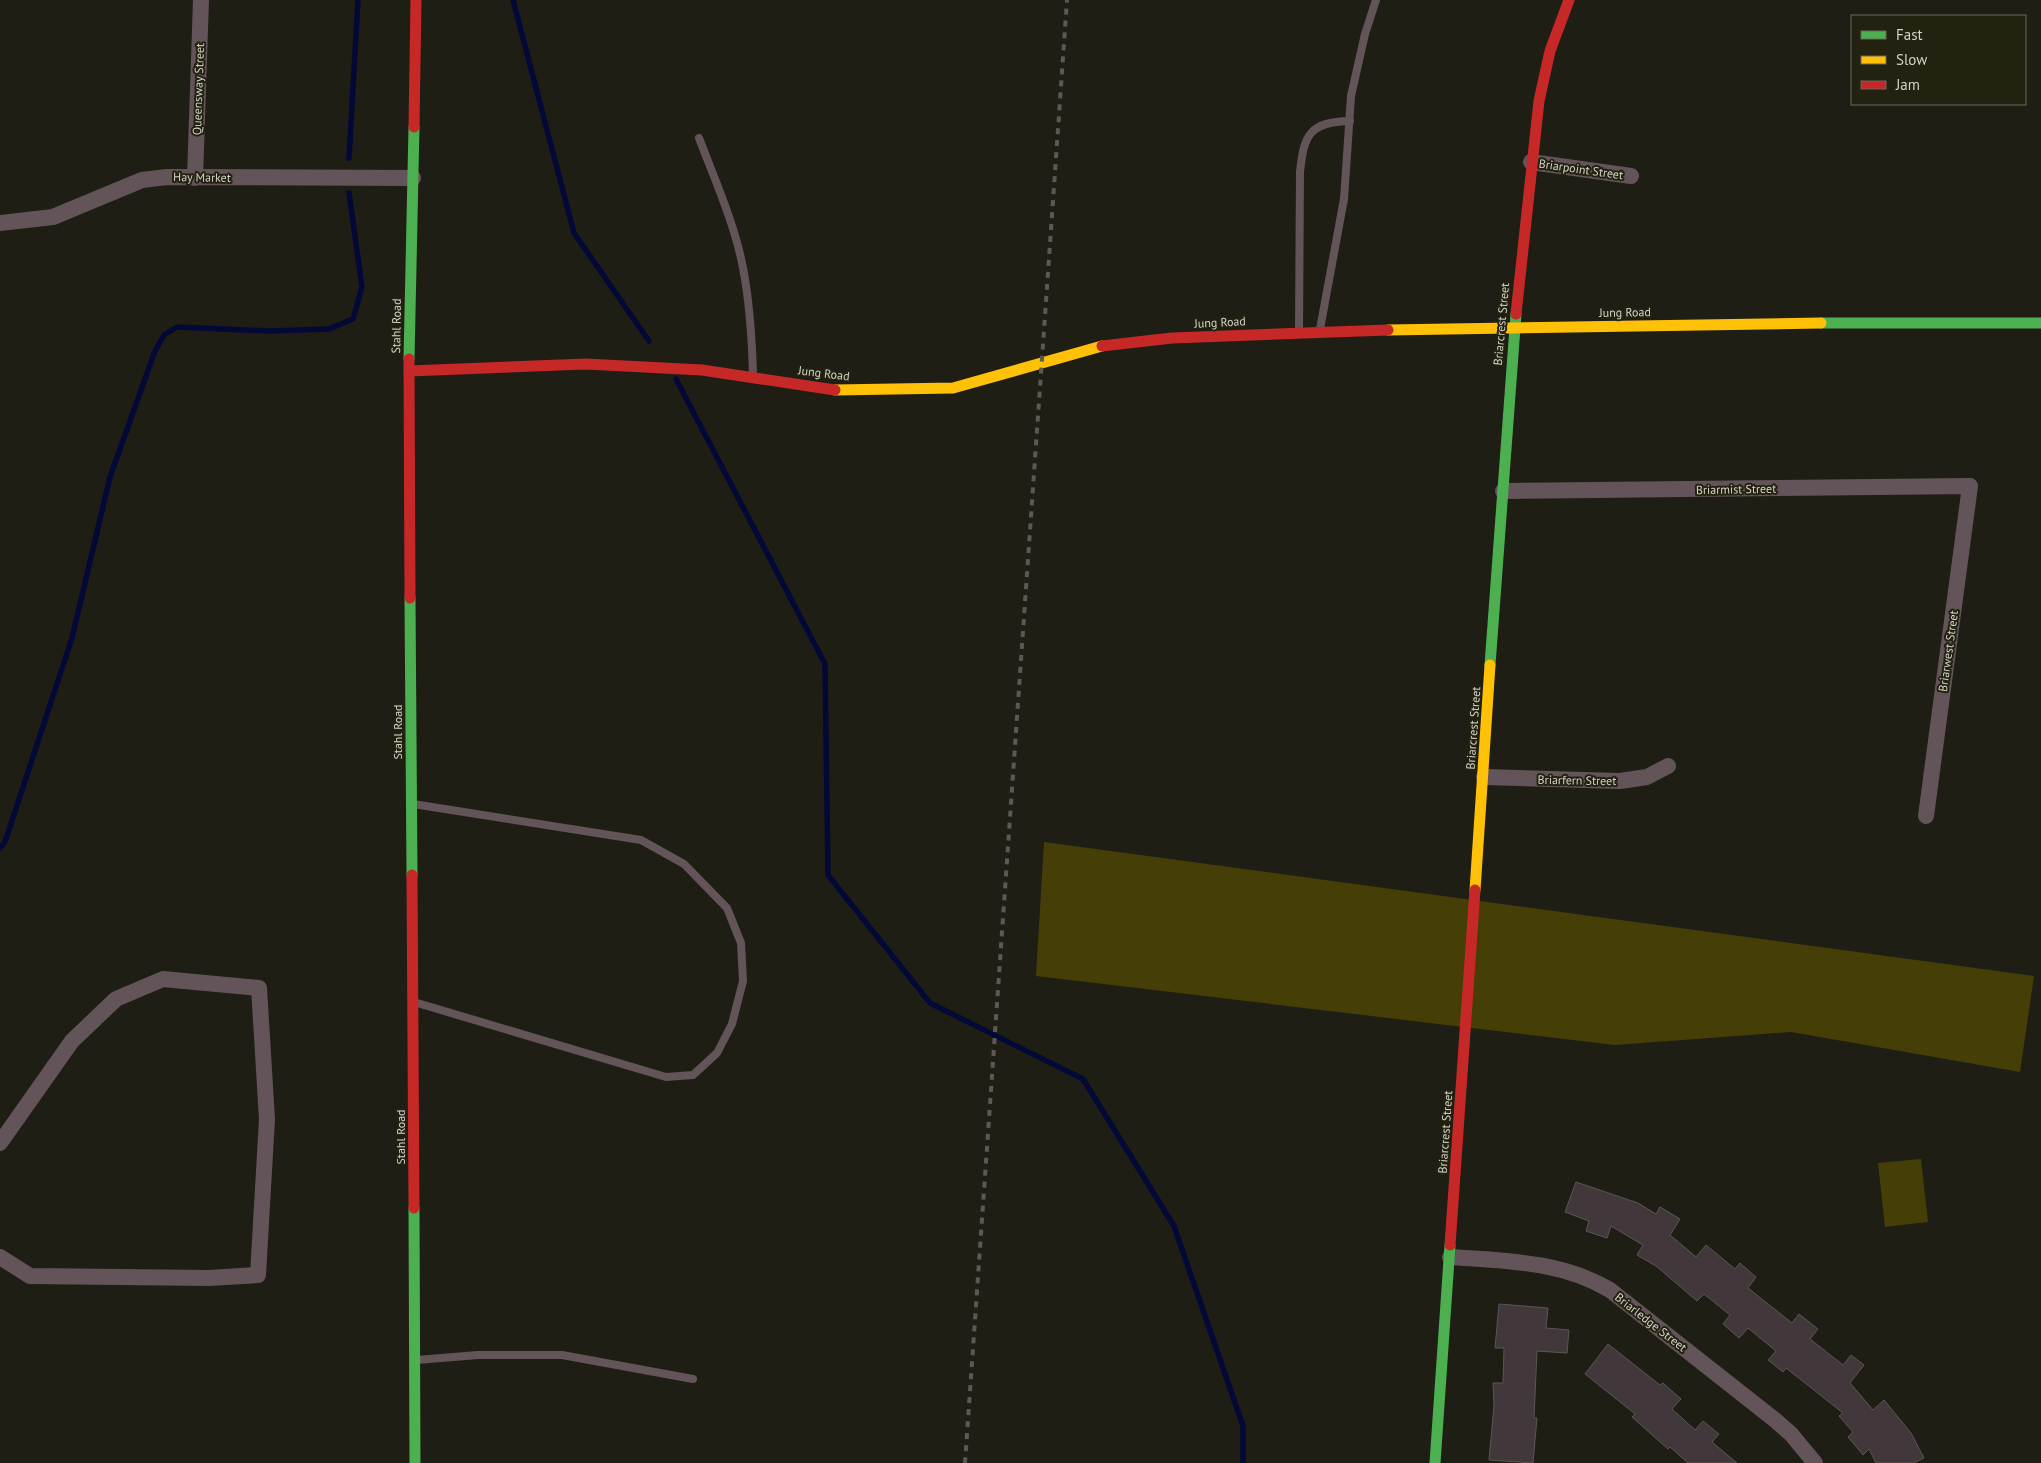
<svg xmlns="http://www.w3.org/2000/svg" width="2041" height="1463" viewBox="0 0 2041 1463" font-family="'PT Sans',sans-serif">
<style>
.green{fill:#463e07}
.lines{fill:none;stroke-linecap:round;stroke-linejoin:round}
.stream{stroke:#030937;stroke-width:5.5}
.building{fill:#42373b;stroke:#595654}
.lane{stroke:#63545a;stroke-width:8}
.street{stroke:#63545a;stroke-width:16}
.fast{stroke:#4caf50;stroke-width:11}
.slow{stroke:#ffc107;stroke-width:11}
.jam{stroke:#c62828;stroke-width:11}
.rail{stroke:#5f5755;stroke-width:4;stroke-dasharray:6 6;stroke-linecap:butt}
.labels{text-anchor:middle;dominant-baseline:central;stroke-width:4;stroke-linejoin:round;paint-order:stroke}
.street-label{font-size:12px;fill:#d5d3c9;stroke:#232110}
</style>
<rect width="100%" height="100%" fill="#1f1e14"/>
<g class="green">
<polygon points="1044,842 2034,976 2020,1072 1791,1032 1615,1045 1036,976"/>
<polygon points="1921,1159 1928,1222 1885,1227 1878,1163"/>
</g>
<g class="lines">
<g class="stream">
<polyline points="513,0 574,233 649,341"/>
<polyline points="349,158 358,0"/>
<polyline points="676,379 825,664 828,875 930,1003 1083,1079 1174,1226 1243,1426 1243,1463"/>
<polyline points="0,848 5,842 72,638 110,477 155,351 164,335 177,327 270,331 329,329 353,319 362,287 349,193"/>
</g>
</g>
<g class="building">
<polygon points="1576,1182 1638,1203 1656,1214 1660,1207 1680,1219 1670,1235 1696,1257 1706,1245 1735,1269 1740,1263 1756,1277 1748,1288 1792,1323 1799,1314 1818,1329 1810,1339 1843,1365 1851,1355 1864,1365 1850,1383 1873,1410 1884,1400 1911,1433 1924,1458 1913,1463 1876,1463 1869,1449 1863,1455 1848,1437 1853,1432 1839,1416 1843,1413 1786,1368 1783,1372 1768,1360 1776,1351 1748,1328 1739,1338 1723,1324 1730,1315 1704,1294 1697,1301 1656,1266 1637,1255 1643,1245 1611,1226 1607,1238 1586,1231 1589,1221 1565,1212"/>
<polygon points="1499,1304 1548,1308 1546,1328 1569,1330 1567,1353 1537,1351 1534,1418 1537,1418 1533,1463 1489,1460 1494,1405 1493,1383 1503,1383 1504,1348 1495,1348"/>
<polygon points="1608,1344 1660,1385 1663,1383 1681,1399 1672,1409 1695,1430 1703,1421 1719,1434 1712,1442 1737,1463 1688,1463 1670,1447 1668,1449 1632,1417 1635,1414 1585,1374"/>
</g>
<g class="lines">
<g class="lane">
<path d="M699 138C715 180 735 225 743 268 750 304 752 339 753 375"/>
<polyline points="1320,329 1344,199 1351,96 1365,34 1376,0"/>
<path d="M1299 330 1300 172C1304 135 1309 122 1350 121"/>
<polyline points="413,804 641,840 684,864 727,908 741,943 743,981 732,1024 717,1053 693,1075 666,1077 414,1002"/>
<polyline points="417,1360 478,1355 562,1355 693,1379"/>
</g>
<g class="street">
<polyline points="1531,162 1631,176"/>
<polyline points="195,178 201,0"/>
<polyline points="0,223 53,217 142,180 167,177 413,178"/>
<polyline points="1503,491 1970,486 1926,816"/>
<polyline points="1484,777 1620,781 1647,777 1668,766"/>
<polyline points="0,1143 72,1041 116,999 163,979 259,988 267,1119 258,1275 209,1278 30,1276 0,1257"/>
<path d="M1450 1257C1506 1261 1561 1261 1610 1290L1775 1420 1791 1434 1815 1463"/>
</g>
<g class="fast">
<polyline points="1821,323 2041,323"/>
<polyline points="409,359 414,127"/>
<polyline points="410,598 412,875"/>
<polyline points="1490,665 1516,314"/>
<polyline points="414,1208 415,1463"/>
<polyline points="1435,1463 1450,1245"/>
</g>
<g class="slow">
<polyline points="1388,330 1821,323"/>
<polyline points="835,390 953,388 1102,346"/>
<polyline points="1475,890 1490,665"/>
</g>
<g class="jam">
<polyline points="414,127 416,0"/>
<polyline points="1516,314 1539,101 1550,51 1569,0"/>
<polyline points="1102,346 1172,338 1388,330"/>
<polyline points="409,359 410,598"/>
<polyline points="409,371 586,364 702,370 835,390"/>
<polyline points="412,875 414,1208"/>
<polyline points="1450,1245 1475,890"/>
</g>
<polyline class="rail" points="965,1463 1067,0"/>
</g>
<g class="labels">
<g class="street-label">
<text transform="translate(198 89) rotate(-88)">Queensway Street</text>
<text transform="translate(1581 169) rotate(8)">Briarpoint Street</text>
<text transform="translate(202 177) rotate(1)">Hay Market</text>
<text transform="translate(1625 312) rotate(-1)">Jung Road</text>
<text transform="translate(1220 322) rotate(-3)">Jung Road</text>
<text transform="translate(1501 324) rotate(-85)">Briarcrest Street</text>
<text transform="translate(396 326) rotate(-89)">Stahl Road</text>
<text transform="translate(824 373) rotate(7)">Jung Road</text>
<text transform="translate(1736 489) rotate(-1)">Briarmist Street</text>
<text transform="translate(1948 651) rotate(-82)">Briarwest Street</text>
<text transform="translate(1473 728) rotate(-86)">Briarcrest Street</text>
<text transform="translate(397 732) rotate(-90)">Stahl Road</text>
<text transform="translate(1577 780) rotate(1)">Briarfern Street</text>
<text transform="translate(1445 1132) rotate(-86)">Briarcrest Street</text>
<text transform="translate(400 1137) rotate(-90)">Stahl Road</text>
<text transform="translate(1651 1322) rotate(38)">Briarledge Street</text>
</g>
</g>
<rect x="1851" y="15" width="175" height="90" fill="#232110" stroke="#6a685a"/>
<rect x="1861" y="31" width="25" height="8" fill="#4caf50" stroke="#6a685a"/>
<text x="1896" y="40" font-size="15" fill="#d5d3c9">Fast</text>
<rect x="1861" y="56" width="25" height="8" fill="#ffc107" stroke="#6a685a"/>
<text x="1896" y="65" font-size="15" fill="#d5d3c9">Slow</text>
<rect x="1861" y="81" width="25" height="8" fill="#c62828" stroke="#6a685a"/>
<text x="1896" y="90" font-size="15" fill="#d5d3c9">Jam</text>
</svg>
